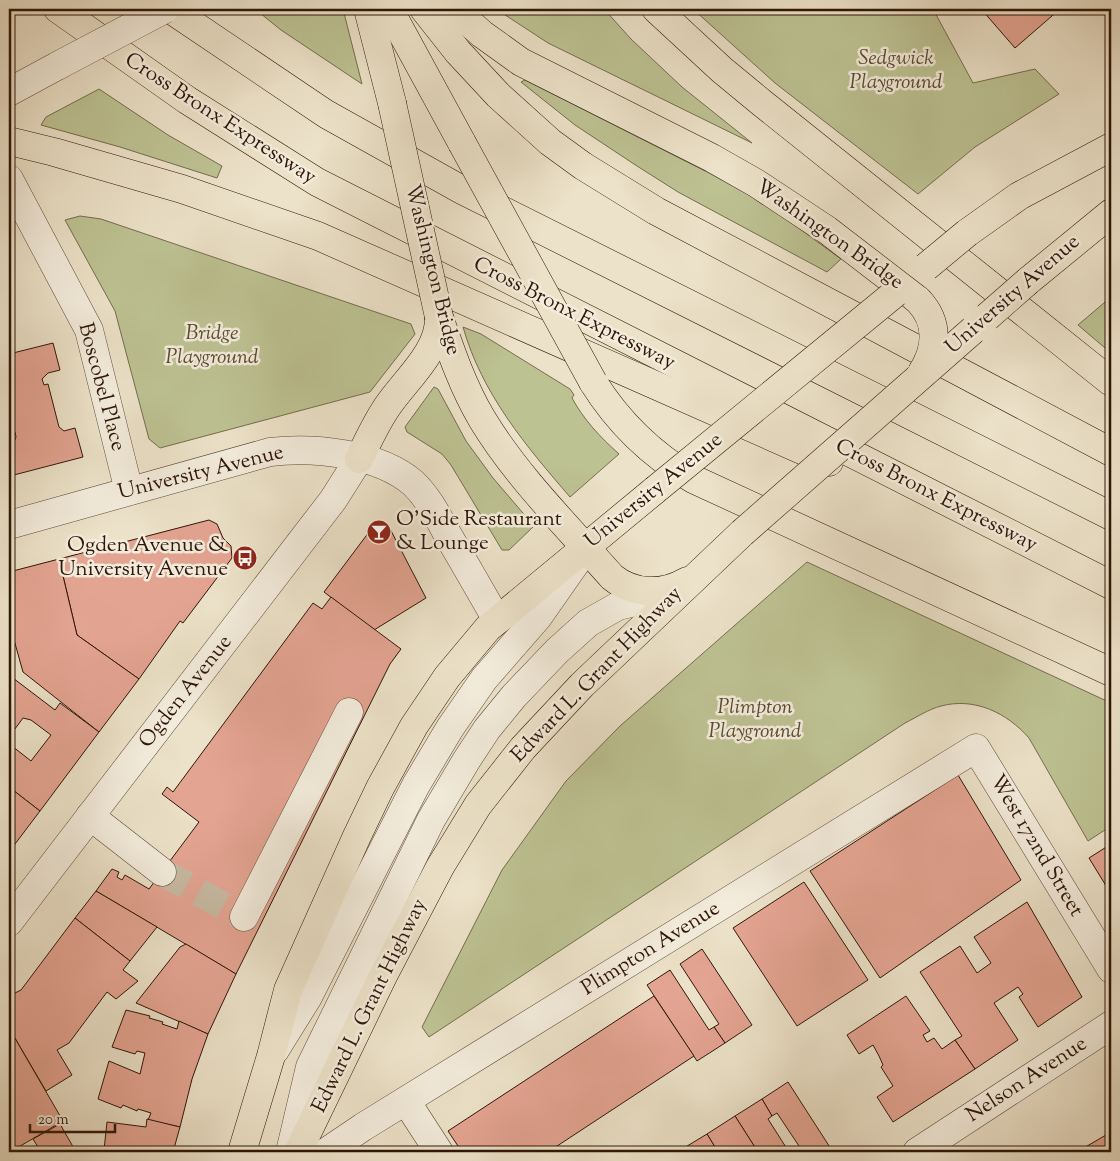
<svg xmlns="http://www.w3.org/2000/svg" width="1120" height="1161" viewBox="0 0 1120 1161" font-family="'Sorts Mill Goudy',serif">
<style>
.green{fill:#bdc293;stroke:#766c4d}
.building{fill:#e4a492;stroke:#2f1607}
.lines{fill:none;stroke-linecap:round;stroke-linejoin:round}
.minor-tunnel{stroke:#c6b9a2;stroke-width:28;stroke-dasharray:28 14;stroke-linecap:butt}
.minor-casing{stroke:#5e4938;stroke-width:29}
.major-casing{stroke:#2f1607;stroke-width:29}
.highway-casing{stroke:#2f1607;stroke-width:29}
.minor{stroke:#f3ecdc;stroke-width:28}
.major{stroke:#ece2c9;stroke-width:28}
.highway{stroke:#ece2c9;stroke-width:28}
.minor-bridge-casing{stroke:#5e4938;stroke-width:29;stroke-linecap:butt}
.major-bridge-casing{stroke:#2f1607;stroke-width:29;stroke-linecap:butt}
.highway-bridge-casing{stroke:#2f1607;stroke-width:29;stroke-linecap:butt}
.minor-bridge{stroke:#f3ecdc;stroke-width:28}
.major-bridge{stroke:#ece2c9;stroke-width:28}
.highway-bridge{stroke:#ece2c9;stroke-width:28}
.labels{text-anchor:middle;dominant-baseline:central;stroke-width:5;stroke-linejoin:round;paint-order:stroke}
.park-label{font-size:21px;font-style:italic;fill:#5a4a31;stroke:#f3ecdc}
.street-label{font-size:21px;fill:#2f1607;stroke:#f3ecdc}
.poi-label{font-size:21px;fill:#2f1607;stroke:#f3ecdc;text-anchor:start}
</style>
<rect width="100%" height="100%" fill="#ece2c9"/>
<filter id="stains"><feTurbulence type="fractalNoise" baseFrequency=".004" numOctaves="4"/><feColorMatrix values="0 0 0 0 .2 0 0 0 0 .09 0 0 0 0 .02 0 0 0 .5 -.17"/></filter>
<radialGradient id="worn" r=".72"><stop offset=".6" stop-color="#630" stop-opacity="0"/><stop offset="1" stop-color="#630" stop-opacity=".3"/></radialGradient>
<g class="green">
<polygon points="255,9 343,9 362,84 281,30"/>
<polygon points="496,9 604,9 631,39 682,87 752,143 548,43"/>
<polygon points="693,9 933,9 973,83 1035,69 1059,94 975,147 918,194 775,83"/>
<polygon points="525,80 709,173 767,205 841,259 827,272 678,192 637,166 575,125 521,82"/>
<polygon points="99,89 168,135 222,166 217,178 120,147 41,125 46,117"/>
<polygon points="80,216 101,219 411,324 415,334 370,392 160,448 149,439 115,311 65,220"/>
<polygon points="1111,297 1111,353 1078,325"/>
<path d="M463 327 481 334 570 389 574 395 572 398C584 420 600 437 619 454L570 497C526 446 482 394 463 327Z"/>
<polygon points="434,387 438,389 466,441 493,478 534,526 509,550 502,550 451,465 442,454 407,432 405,427"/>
<path d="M807 562 1111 703V826L1088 841 1029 738C1007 713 975 697 941 706 929 709 917 717 905 723L429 1037 422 1027 502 870 566 781 620 726Z"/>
</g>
<g class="building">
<polygon points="973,9 1060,9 1015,48 982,10 977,14"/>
<polygon points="53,343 60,370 48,373 42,379 44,385 48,384 59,427 64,431 75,428 83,457 10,476 9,443 14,442 16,437 15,432 12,433 9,421 9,354"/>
<polygon points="209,520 217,524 223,538 231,546 232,558 183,623 180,621 139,679 77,635 59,559"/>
<polygon points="375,524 388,525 426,598 374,630 324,592"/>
<polygon points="59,559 77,635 139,679 99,732 23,672 9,622 9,572"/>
<polygon points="331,597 401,649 390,664 236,974 96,891 112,869 119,872 117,877 122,880 125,875 149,889 199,822 162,794 167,787 173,792 313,603 322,609"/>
<polygon points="9,675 55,710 60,703 99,732 40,811 9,787 9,739 12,746 31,761 51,735 31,720 23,718 9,737"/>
<polygon points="958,775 1021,880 880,978 810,871"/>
<polygon points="9,787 40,811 9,852"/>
<polygon points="1111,844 1111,894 1089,858"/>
<polygon points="804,882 868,980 797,1026 733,928"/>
<polygon points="96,891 157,927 130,961 75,918"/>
<polygon points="1027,902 1082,997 1038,1027 1019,997 1023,994 1018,987 994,1003 1018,1040 975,1069 955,1040 962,1036 920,972 960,946 977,973 991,963 974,937"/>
<polygon points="75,918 130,961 123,970 138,981 116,999 107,992 69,1043 57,1050 72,1075 46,1091 9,1028 9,996 21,990"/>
<polygon points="186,944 236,974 208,1034 136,1003 180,947"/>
<polygon points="702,949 752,1025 725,1043 714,1027 719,1024 680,964"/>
<polygon points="670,970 709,1030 714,1027 725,1043 697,1061 647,985"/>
<polygon points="654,996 694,1056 548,1152 462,1152 448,1131"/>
<polygon points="906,996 930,1031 923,1035 927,1042 934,1038 942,1049 955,1040 975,1069 893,1122 877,1097 893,1086 881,1067 883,1065 879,1056 873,1045 859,1054 847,1035"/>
<polygon points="126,1010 150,1016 149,1018 163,1022 162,1024 177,1029 179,1021 208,1034 192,1079 180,1127 148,1120 151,1113 138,1109 137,1111 123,1105 121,1108 98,1099 109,1061 140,1074 145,1053 137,1051 135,1054 112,1047"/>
<polygon points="9,1028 63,1121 10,1152 9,1152"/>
<polygon points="788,1082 833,1152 803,1152 777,1113 772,1116 762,1099"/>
<polygon points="762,1099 772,1116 768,1119 789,1152 758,1152 735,1116"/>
<polygon points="735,1116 758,1152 718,1152 707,1134"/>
<polygon points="147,1119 180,1127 173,1152 122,1152 104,1150 107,1122 146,1127"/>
<polygon points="60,1124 76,1152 41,1152 33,1139"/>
<polygon points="1111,1132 1111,1152 1077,1152"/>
<polygon points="707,1134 718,1152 680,1152 679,1151"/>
</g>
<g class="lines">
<polyline class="minor-tunnel" points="162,872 244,917"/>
<defs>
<g id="minor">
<polyline points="9,92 59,65"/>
<polyline points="9,179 89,330 129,491"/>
<path d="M9 525 270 452C314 447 378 453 413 483 429 498 439 519 449 537 465 564 481 592 497 620"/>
<polyline points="90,816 162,872"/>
<polyline points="244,917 349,712"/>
<polyline points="9,922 333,500 359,459"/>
<polyline points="275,1050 308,997 416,785 450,728 484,679 538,617 580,557"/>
<polyline points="406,1101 439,1152"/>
<polyline points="290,1152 310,1067 431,820 466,761 487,729 514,696 557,651 588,623 618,606 669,594"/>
<polyline points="326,1152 363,1127 976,748 1111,969"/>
<polyline points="917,1152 1111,1025"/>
</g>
<g id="major">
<polyline points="368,9 392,103"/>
<polyline points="454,9 482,34 521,62 712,158 756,183 827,230 918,300"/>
<polyline points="967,233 1019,196 1111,147"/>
<polyline points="1028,281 1111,213"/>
<path d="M439 317C451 352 463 387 482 419 517 477 567 526 612 577 634 595 663 595 687 581"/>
<path d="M359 459C368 441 376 423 387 407 405 380 440 352 439 317"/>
<polyline points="242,1152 271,1056 288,990 357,836 380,788 414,726 447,677 488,628 655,490"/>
<polyline points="298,1152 384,974 440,867 478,805 523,748 582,685 742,533"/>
</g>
<g id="highway">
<polyline points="58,9 187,100 317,182 1111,585"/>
<polyline points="170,9 326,114 462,190 1111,516"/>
<polyline points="389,9 462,143"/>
<polyline points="424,9 458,52 498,95 550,142 583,166 656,211 1111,452"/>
<polyline points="656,9 722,70 762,103 1111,382"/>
<polyline points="9,141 54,152 182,189 318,236 829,462"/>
<path d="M593 382C618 422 652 455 693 479L1111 672"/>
</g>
</defs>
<use href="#minor" class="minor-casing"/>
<use href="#major" class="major-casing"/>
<use href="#highway" class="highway-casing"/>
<use href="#minor" class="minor"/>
<use href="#major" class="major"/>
<use href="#highway" class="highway"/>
<defs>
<polyline id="minor-bridge" points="59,65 165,9"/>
<g id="major-bridge">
<polyline points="392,103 439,317"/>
<polyline points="926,267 967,233"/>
<path d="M918 300C940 323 937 349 921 374"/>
<polyline points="987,317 1028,281"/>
<polyline points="655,490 899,290"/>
<polyline points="742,533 973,330"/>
</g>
<polyline id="highway-bridge" points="462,143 593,382"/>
</defs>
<use href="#minor-bridge" class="minor-bridge-casing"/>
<use href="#major-bridge" class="major-bridge-casing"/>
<use href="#highway-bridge" class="highway-bridge-casing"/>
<use href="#minor-bridge" class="minor-bridge"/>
<use href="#major-bridge" class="major-bridge"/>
<use href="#highway-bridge" class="highway-bridge"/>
</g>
<defs>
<symbol id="bar-disc" viewBox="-11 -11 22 22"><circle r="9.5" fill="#8f2418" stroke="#f3ecdc"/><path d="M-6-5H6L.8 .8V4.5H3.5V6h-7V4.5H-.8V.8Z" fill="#fff"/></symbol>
<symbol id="bus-disc" viewBox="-11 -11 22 22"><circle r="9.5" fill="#8f2418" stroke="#f3ecdc"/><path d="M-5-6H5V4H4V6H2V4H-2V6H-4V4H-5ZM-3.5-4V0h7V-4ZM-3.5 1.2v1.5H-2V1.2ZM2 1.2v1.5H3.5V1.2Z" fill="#fff"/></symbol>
</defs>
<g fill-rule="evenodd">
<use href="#bar-disc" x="365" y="518" width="28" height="28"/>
<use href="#bus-disc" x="231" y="544" width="28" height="28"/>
</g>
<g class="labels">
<g class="park-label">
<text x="896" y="59">Sedgwick<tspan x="896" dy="24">Playground</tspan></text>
<text x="212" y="334">Bridge<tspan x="212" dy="24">Playground</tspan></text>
<text x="755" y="708">Plimpton<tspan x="755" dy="24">Playground</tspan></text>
</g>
<g class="street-label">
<text transform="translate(220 119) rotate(33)">Cross Bronx Expressway</text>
<text transform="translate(829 235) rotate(35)">Washington Bridge</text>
<text transform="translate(432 270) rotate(76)">Washington Bridge</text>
<text transform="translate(1013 295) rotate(-41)">University Avenue</text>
<text transform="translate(574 314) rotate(27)">Cross Bronx Expressway</text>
<text transform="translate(101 387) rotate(75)">Boscobel Place</text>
<text transform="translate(201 473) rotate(-14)">University Avenue</text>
<text transform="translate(654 491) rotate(-39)">University Avenue</text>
<text transform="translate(936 496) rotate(27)">Cross Bronx Expressway</text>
<text transform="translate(597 675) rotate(-46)">Edward L. Grant Highway</text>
<text transform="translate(186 692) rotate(-52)">Ogden Avenue</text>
<text transform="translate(1036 846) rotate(59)">West 172nd Street</text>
<text transform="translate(651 949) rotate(-32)">Plimpton Avenue</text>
<text transform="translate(370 1006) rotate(-64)">Edward L. Grant Highway</text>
<text transform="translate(1027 1080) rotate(-33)">Nelson Avenue</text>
</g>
<g class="poi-label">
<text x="396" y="520">O'Side Restaurant<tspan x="396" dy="24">&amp; Lounge</tspan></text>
<text x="228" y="546" text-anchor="end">Ogden Avenue &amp;<tspan x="228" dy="24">University Avenue</tspan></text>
</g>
</g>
<rect width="1120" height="1161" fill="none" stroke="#ece2c9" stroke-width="30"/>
<rect x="10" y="10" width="1100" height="1141" fill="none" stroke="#2f1607" stroke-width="2.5"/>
<rect x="15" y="15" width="1090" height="1131" fill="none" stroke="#2f1607"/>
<path d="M30 1124v8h85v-8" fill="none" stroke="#2f1607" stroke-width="2.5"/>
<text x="38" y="1124" font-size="15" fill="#2f1607" stroke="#f3ecdc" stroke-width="4" paint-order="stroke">20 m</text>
<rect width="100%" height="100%" filter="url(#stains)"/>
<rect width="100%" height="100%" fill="url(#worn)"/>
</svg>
